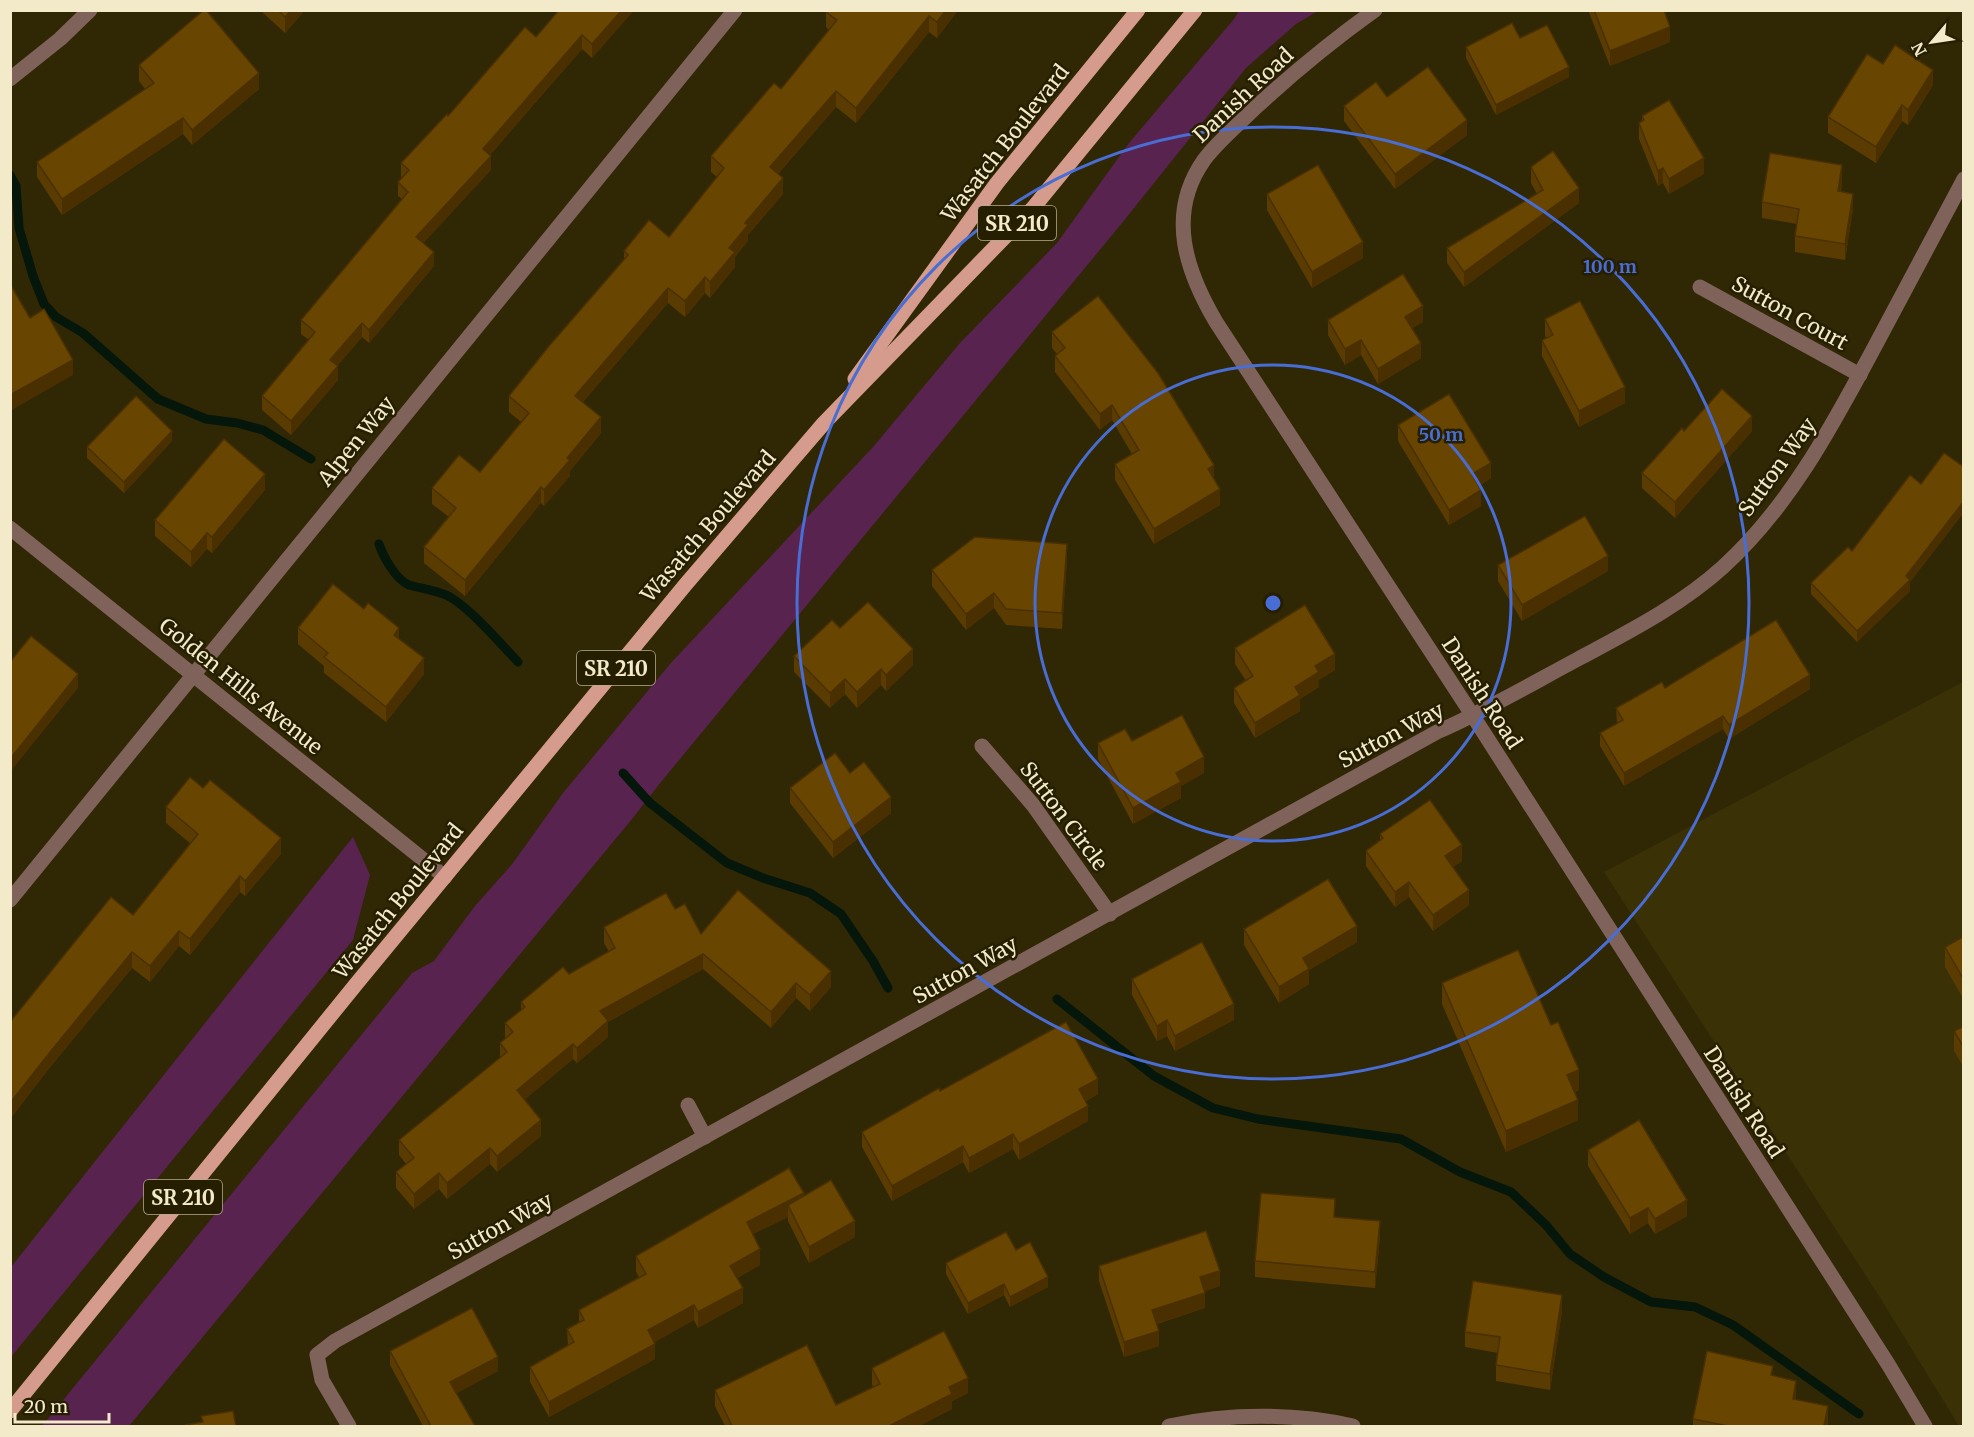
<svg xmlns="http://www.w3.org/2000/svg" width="1974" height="1437" viewBox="0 0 1974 1437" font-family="Merriweather,serif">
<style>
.built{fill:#3b3107}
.green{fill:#58234f}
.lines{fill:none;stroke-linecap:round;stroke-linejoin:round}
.stream{stroke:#05160b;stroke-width:9}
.minor{stroke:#7f625a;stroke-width:15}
.major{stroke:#d59b8c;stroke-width:15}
.wall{fill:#5a3b02}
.shaded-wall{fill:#4a3001}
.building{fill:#694502;stroke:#4a3001;stroke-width:1.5}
.ring{fill:none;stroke:#486dd5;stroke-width:3}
.labels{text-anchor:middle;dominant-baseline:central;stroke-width:5;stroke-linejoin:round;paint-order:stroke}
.shield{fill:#261e00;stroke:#b6ad8d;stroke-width:1.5}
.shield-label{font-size:20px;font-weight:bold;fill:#f3eaca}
.street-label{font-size:21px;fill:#f3eaca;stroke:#261e00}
.centre{fill:#486dd5;stroke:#261e00;stroke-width:3}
.ring-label{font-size:18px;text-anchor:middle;font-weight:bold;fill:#486dd5;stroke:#261e00;stroke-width:5;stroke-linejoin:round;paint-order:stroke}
</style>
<rect width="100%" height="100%" fill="#302704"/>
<polygon class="built" points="1963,682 1963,1426 1959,1426 1879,1296 1604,872"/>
<g class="green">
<polygon points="1239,11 1318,11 1296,24 1246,68 1122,223 661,782 632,819 129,1426 42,1426 412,973 434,961 475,906 513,863 563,793 670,664 873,447 960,343 1057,243 1129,143 1234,19"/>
<polygon points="353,837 370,875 353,940 11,1357 11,1267"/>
</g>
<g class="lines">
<g class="stream">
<polyline points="10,175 16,186 19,228 33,276 44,304 56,317 83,333 158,399 206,419 237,423 263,430 311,459"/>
<path d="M379 544C383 556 396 580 409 585 422 589 437 590 450 597 472 610 500 643 518 662"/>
<polyline points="623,773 650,803 727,863 763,878 810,893 841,914 873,961 888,988"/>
<polyline points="1057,999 1154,1076 1213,1108 1258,1119 1401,1139 1460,1172 1511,1192 1546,1225 1570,1254 1604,1277 1651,1302 1695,1307 1733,1325 1859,1414"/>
</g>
<g class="minor">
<path d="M1375 10C1333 40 1293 73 1255 108 1238 125 1218 141 1204 160 1166 214 1186 271 1216 322L1473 716 1888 1364 1925 1426"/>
<polyline points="10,79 60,39 90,10"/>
<polyline points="1700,287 1860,375"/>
<polyline points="10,528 445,877"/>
<polyline points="982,746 1033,805 1110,914"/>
<polyline points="10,900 735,10"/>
<polyline points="688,1105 705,1137"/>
<path d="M349 1426 322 1380 317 1355 335 1341 1437 732C1485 711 1531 684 1578 659 1628 632 1680 606 1723 567 1790 506 1832 426 1874 348 1904 292 1934 235 1964 179"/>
<path d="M1169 1426C1229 1413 1294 1413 1353 1426"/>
</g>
<g class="major">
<polyline points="855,379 997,183 1138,10"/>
<polyline points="10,1411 357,983 686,584 824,423 1033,208 1195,10"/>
</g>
</g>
<g class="wall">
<polygon points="260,10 305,10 285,33"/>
<polygon points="634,10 592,58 582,49 490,155 491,170 423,243 434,266 369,343 362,337 337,366 338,380 291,435 262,410 262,396 309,340 301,334 301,320 402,199 398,196 398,182 402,178 401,177 401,163 448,116 536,37"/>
<polygon points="827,10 958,10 937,38 929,32 856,123 836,107 778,174 783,194 748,235 748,241 735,257 735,267 710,298 705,293 685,317 668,303 583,402 601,433 570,471 570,476 544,506 541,503 465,596 424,563 424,547 449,517 432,504 432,488 480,472 521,422 509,412 509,396 624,259 624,251 669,237 717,177 711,172 711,156 781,89 829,30 826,27 826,12"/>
<polygon points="1588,10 1664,10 1670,42 1610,66"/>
<polygon points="1520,38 1569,77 1496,115 1466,58 1466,47"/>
<polygon points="1883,64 1933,85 1908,125 1902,121 1876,163 1828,133 1828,117"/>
<polygon points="139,65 259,89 192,145 183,134 62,215 37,177 37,162 145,89 139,81"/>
<polygon points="1387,97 1467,135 1395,189 1344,121 1344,106"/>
<polygon points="1642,116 1704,174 1669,194 1663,183 1658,186 1639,139 1639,123 1642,121"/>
<polygon points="1531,167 1579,203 1464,287 1447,263 1447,248 1537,194 1531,183"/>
<polygon points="1842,181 1841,192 1853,209 1845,260 1795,252 1795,236 1797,224 1762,218 1762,202"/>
<polygon points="1267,194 1363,258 1312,288 1267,210"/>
<polygon points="1545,319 1625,403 1579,427 1542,356 1542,340 1546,338 1545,335"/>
<polygon points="1328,320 1423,322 1412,328 1421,358 1378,384 1361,355 1345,365 1328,335"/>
<polygon points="1052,332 1214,479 1220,505 1154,544 1115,480 1115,464 1132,454 1112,420 1100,430 1055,372 1055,356 1057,354 1052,348"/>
<polygon points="1398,425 1491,478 1479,486 1481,506 1449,525 1398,441"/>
<polygon points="1752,431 1675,518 1642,488 1642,473"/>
<polygon points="172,441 124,493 87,458 87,447"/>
<polygon points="1964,467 1964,512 1910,582 1910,591 1857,642 1811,594 1811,583 1852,551 1921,484"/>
<polygon points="265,490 212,553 207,549 191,567 155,536 155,520"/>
<polygon points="1067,560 1062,629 1006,625 994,608 966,630 932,586 932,570"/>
<polygon points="1498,565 1608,571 1522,621 1498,581"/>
<polygon points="298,628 399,639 424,674 386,722 324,673 324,666 298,644"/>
<polygon points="840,628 913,665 886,691 881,685 857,708 845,694 830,708 794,672 794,656"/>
<polygon points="1235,648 1335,670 1319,680 1319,687 1300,699 1300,711 1255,738 1234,703 1234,688 1246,681 1235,664"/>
<polygon points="1665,688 1810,689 1729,739 1723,729 1624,786 1600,746 1600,733 1617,723 1616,708"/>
<polygon points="1132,741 1204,773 1181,786 1181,798 1133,824 1098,759 1098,743"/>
<polygon points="850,773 891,813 833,858 790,803 790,788"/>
<polygon points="203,788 281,854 245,896 240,892 190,955 179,946 150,982 132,968 51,1066 10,1119 10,1022 133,915 191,844 166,823 166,807"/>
<polygon points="1380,834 1462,861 1453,867 1469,905 1433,931 1409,897 1395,907 1366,866 1366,851 1380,840"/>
<polygon points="675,909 701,934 831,987 810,1011 796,998 771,1028 703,969 608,1022 608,1037 577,1063 573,1059 524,1100 541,1136 497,1172 490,1164 447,1199 439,1189 414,1209 396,1188 396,1172 406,1164 399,1155 399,1140 500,1058 500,1043 505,1038 505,1023 521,1010 521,1002 609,952 604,943 604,927"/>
<polygon points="1244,929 1357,942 1309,970 1309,984 1279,1003 1244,945"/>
<polygon points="1964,936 1964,1000 1945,967 1945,947"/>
<polygon points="1132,979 1234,1020 1175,1051 1167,1036 1157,1041 1132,995"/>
<polygon points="1442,983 1579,1090 1575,1092 1578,1120 1506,1152 1442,1004"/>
<polygon points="1964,1026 1964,1068 1954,1051 1954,1031"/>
<polygon points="940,1091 1098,1094 1086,1101 1088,1121 1019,1160 1013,1149 969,1173 963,1162 892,1201 862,1147 862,1132"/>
<polygon points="1588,1150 1687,1216 1655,1234 1648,1223 1630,1234 1588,1166"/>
<polygon points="804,1196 855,1237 809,1263 788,1221 788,1217 753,1234 760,1265 737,1278 743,1303 698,1328 694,1320 654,1342 655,1359 549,1417 530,1382 530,1367 568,1346 567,1329 579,1323 579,1310 639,1277 636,1272 636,1256"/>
<polygon points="1335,1217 1380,1237 1375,1288 1255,1277 1255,1261"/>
<polygon points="1016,1250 1048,1287 1010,1307 1004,1295 968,1314 946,1274 946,1263"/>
<polygon points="1099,1266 1220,1286 1204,1291 1205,1308 1157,1324 1159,1346 1124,1357 1099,1281"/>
<polygon points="1562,1311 1550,1390 1496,1381 1496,1365 1498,1353 1465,1347 1465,1332"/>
<polygon points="390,1351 498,1371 456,1393 475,1426 423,1426 390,1365"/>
<polygon points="872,1368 968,1393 952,1401 952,1409 919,1426 725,1426 715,1406 715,1390 836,1405 873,1387 872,1384"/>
<polygon points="1773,1375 1796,1396 1796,1400 1828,1422 1827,1426 1693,1426 1693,1419"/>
</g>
<g class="shaded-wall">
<polygon points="291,10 305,10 285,33 285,17"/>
<polygon points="622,10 634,10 592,58 592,44"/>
<polygon points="946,10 958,10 937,38 937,22"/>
<polygon points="929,16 929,32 856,123 856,108"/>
<polygon points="1670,27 1670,42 1610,66 1610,51"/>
<polygon points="582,35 582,49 483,163 483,149"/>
<polygon points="1569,67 1569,77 1496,115 1496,105"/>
<polygon points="1933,70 1933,85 1908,125 1908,110"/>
<polygon points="259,73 259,89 192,145 192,130"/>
<polygon points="836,91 836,107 770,183 770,167"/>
<polygon points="1902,105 1902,121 1876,163 1876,147"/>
<polygon points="183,118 183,134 62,215 62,199"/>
<polygon points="1467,120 1467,135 1395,189 1395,174"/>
<polygon points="491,156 491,170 416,251 416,237"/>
<polygon points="1704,158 1704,174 1669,194 1669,179"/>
<polygon points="1842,165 1842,181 1838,207 1838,191"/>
<polygon points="1663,168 1663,183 1658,186 1658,171"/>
<polygon points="783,178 783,194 748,235 748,241 735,257 735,267 710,298 710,282 729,248 745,223"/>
<polygon points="1579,188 1579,203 1464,287 1464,272"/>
<polygon points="1853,194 1853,209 1845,260 1845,244"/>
<polygon points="1363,242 1363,258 1312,288 1312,272"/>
<polygon points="434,252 434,266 369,343 369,330"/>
<polygon points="705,277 705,293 685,317 685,301"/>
<polygon points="668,288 668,303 575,411 575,396"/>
<polygon points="1423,306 1423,322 1405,333 1405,317"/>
<polygon points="362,323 362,337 330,374 330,360"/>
<polygon points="1361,340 1361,355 1345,365 1345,349"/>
<polygon points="1421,343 1421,358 1378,384 1378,369"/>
<polygon points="73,360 73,375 10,411 10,395"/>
<polygon points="338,366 338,380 291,435 291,421"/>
<polygon points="1625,387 1625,403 1579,427 1579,411"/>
<polygon points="1112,405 1112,420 1100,430 1100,414"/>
<polygon points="1752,416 1752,431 1675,518 1675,502"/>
<polygon points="601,417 601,433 570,471 570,476 544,506 544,490 567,458"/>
<polygon points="172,431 172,441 124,493 124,482"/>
<polygon points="1491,463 1491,478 1472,490 1472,474"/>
<polygon points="1214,465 1214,481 1208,469"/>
<polygon points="265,474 265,490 212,553 212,537"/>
<polygon points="541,487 541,503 465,596 465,580"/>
<polygon points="1220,489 1220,505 1154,544 1154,529"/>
<polygon points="1481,490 1481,506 1449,525 1449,510"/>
<polygon points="1964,501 1964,512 1910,582 1910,591 1857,642 1857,631 1906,576"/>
<polygon points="207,533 207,549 191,567 191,552"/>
<polygon points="1067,544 1067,560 1062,629 1062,613"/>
<polygon points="1608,556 1608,571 1522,621 1522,605"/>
<polygon points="994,593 994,608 966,630 966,614"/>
<polygon points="399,628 399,644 394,635"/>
<polygon points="913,649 913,665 886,691 886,675"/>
<polygon points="1335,654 1335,670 1319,680 1319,687 1300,699 1300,711 1255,738 1255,723 1315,666"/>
<polygon points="424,658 424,674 386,722 386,707"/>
<polygon points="881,669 881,685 857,708 857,692"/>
<polygon points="78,674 78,688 10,772 10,759"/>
<polygon points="1810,675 1810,689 1729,739 1729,725"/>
<polygon points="845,679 845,694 830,708 830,693"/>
<polygon points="1723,716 1723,729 1624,786 1624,773"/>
<polygon points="1204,757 1204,773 1181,786 1181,798 1133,824 1133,808 1176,773"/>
<polygon points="891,797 891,813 833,858 833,842"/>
<polygon points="281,838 281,854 245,896 245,881"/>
<polygon points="1462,845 1462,861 1445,872 1445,856"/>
<polygon points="240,876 240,892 190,955 190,939"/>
<polygon points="1409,882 1409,897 1395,907 1395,892"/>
<polygon points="1469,890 1469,905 1433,931 1433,915"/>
<polygon points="1357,926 1357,942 1309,970 1309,984 1279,1003 1279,987 1303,958"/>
<polygon points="179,931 179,946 150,982 150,966"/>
<polygon points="132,952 132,968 51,1066 10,1119 10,1103 51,1051"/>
<polygon points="703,954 703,969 608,1022 608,1037 577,1063 577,1048 600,1011"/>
<polygon points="831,971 831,987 810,1011 810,995"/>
<polygon points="796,983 796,998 771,1028 771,1012"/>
<polygon points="1234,1004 1234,1020 1175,1051 1175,1036"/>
<polygon points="1167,1020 1167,1036 1157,1041 1157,1026"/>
<polygon points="573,1044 573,1059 517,1106 517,1090"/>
<polygon points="1579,1070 1579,1090 1567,1096 1567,1075"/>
<polygon points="1098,1079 1098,1094 1079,1104 1079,1089"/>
<polygon points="1578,1100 1578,1120 1506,1152 1506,1131"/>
<polygon points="1088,1106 1088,1121 1019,1160 1019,1144"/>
<polygon points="541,1120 541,1136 497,1172 497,1156"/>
<polygon points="1013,1134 1013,1149 969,1173 969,1158"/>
<polygon points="963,1146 963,1162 892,1201 892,1186"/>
<polygon points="490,1148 490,1164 447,1199 447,1183"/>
<polygon points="439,1173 439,1189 414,1209 414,1194"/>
<polygon points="804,1193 804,1209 788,1205 788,1217 747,1237 747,1222"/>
<polygon points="1687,1200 1687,1216 1655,1234 1655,1219"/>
<polygon points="1648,1208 1648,1223 1630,1234 1630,1218"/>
<polygon points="855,1221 855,1237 809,1263 809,1247"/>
<polygon points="1380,1221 1380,1237 1375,1288 1375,1272"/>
<polygon points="760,1249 760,1265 730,1281 730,1266"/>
<polygon points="1220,1271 1220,1286 1200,1293 1200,1277"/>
<polygon points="1048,1277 1048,1287 1010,1307 1010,1297"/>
<polygon points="1004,1284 1004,1295 968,1314 968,1303"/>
<polygon points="743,1288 743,1303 698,1328 698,1312"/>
<polygon points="1205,1293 1205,1308 1152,1325 1152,1310"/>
<polygon points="1562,1295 1562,1311 1550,1390 1550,1374"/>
<polygon points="694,1305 694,1320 648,1346 648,1330"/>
<polygon points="1159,1331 1159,1346 1124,1357 1124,1342"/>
<polygon points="655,1344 655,1359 549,1417 549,1402"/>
<polygon points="498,1357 498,1371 450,1397 450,1382"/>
<polygon points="968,1378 968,1393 952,1401 952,1409 919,1426 889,1426 949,1387"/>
<polygon points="1796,1381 1796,1396 1793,1414 1793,1399"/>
<polygon points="1828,1406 1828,1422 1827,1426 1824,1426"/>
</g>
<g class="building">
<polygon points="204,10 206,10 259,73 192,130 183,118 62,199 37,162 154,83 139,65"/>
<polygon points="278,10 291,10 285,17"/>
<polygon points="559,10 622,10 592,44 582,35 483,149 491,156 416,237 434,252 369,330 362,323 330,360 338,366 291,421 262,396 315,332 301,320 408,192 398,182 409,170 401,163 447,114 448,116 525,27 536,37"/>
<polygon points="827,10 946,10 937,22 929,16 856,108 836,91 770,167 783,178 745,223 748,225 729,248 735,252 710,282 705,277 685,301 668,288 575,396 601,417 567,458 570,460 544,490 541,487 465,580 424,547 456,508 432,488 459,455 480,472 529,413 509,396 549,346 628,255 624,251 649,220 669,237 724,168 711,156 774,83 781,89 837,20 826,12"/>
<polygon points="1594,10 1664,10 1670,27 1610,51"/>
<polygon points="1512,23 1520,38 1547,25 1569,67 1496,105 1466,47"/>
<polygon points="1895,45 1933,70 1908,110 1902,105 1876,147 1828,117 1867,54 1883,64"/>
<polygon points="1428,67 1467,120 1395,174 1344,106 1376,82 1387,97"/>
<polygon points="1669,100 1704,158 1669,179 1663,168 1658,171 1639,123 1644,120 1642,116"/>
<polygon points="1553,151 1579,188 1464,272 1447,248 1543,190 1531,167"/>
<polygon points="1770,153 1842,165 1838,191 1853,194 1845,244 1795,236 1799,209 1762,202"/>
<polygon points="1318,165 1363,242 1312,272 1267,194"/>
<polygon points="1403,274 1423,306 1405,317 1421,343 1378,369 1361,340 1345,349 1328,320"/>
<polygon points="10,284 30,318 44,309 73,360 10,395"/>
<polygon points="1098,296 1158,373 1214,465 1208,469 1220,489 1154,529 1115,464 1139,450 1112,405 1100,414 1055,356 1065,348 1052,332"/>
<polygon points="1580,301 1625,387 1579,411 1542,340 1553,335 1545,319"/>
<polygon points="1722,389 1752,416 1675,502 1642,473 1682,428 1684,431"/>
<polygon points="1449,394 1491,463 1472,474 1481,490 1449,510 1398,425"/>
<polygon points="136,396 172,431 124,482 87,447"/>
<polygon points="224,439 265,474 212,537 207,533 191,552 155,520"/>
<polygon points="1944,453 1964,467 1964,501 1906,576 1910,580 1857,631 1811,583 1848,547 1852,551 1910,475 1921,484"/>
<polygon points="1585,516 1608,556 1522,605 1498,565"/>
<polygon points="975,537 1067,544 1062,613 1006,609 994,593 966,614 932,570"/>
<polygon points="333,584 364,609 368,603 399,628 394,635 424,658 386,707 324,657 328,653 298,628"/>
<polygon points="868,602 913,649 886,675 881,669 857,692 845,679 830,693 794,656 832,620 840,628"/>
<polygon points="1305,605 1335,654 1315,666 1319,672 1295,687 1300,695 1255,723 1234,688 1253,676 1235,648"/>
<polygon points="1776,620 1810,675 1729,725 1723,716 1624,773 1600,733 1623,720 1616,708 1662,682 1665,688"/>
<polygon points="31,636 78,674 10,759 10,662"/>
<polygon points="1182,715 1204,757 1176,773 1181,782 1133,808 1098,743 1125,729 1132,741"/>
<polygon points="835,753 850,773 864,762 891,797 833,842 790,788"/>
<polygon points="190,777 203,788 210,780 281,838 245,881 240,876 190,939 179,931 150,966 132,952 51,1051 10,1103 10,1022 111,897 133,915 198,834 166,807"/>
<polygon points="1430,800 1462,845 1445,856 1469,890 1433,915 1409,882 1395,892 1366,851 1383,838 1380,834"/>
<polygon points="1328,879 1357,926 1303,958 1309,969 1279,987 1244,929"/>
<polygon points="738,890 831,971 810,995 796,983 771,1012 703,954 600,1011 608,1021 577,1048 573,1044 517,1090 541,1120 497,1156 490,1148 447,1183 439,1173 414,1194 396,1172 414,1158 399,1140 507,1052 500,1043 513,1032 505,1023 525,1007 521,1002 563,967 569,974 615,948 604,927 666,893 675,909 685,904 701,934"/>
<polygon points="1964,936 1964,980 1945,947"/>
<polygon points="1202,942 1234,1004 1175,1036 1167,1020 1157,1026 1132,979"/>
<polygon points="1518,950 1551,1025 1558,1022 1579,1070 1567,1075 1578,1100 1506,1131 1442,983"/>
<polygon points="1066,1022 1098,1079 1079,1089 1088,1106 1019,1144 1013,1134 969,1158 963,1146 892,1186 862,1132 939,1088 940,1091"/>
<polygon points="1964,1026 1964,1048 1954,1031"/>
<polygon points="1639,1120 1687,1200 1655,1219 1648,1208 1630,1218 1588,1150"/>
<polygon points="789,1168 804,1193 747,1222 760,1249 730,1266 743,1288 698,1312 694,1305 648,1330 655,1344 549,1402 530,1367 574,1342 567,1329 584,1320 579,1310 646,1274 636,1256"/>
<polygon points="831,1180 855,1221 809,1247 788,1205"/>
<polygon points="1261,1193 1335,1199 1334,1217 1380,1221 1375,1272 1255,1261"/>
<polygon points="1206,1231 1220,1271 1200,1277 1205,1293 1152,1310 1159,1331 1124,1342 1099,1266"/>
<polygon points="1006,1232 1016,1250 1030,1242 1048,1277 1010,1297 1004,1284 968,1303 946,1263"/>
<polygon points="1473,1281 1562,1295 1550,1374 1496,1365 1500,1337 1465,1332"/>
<polygon points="472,1308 498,1357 450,1382 475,1426 431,1426 390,1351"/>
<polygon points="944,1331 968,1378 949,1387 952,1394 889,1426 732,1426 715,1390 807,1345 836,1405 880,1384 872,1368"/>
<polygon points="1707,1351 1773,1366 1771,1375 1796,1381 1793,1399 1828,1406 1824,1426 1728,1426 1693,1419"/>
<polygon points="233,1411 236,1426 185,1426 185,1425 203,1422 201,1416"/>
</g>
<g class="ring">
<circle cx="1273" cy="603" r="238"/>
<circle cx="1273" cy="603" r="476"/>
</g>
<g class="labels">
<g class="shield">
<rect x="978" y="206" width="78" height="34" rx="4.5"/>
<rect x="577" y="651" width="78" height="34" rx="4.5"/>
<rect x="144" y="1180" width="78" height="34" rx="4.5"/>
</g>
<g class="shield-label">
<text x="1017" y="223">SR 210</text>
<text x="616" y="668">SR 210</text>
<text x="183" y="1197">SR 210</text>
</g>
<g class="street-label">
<text transform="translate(1243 95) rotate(-43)">Danish Road</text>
<text transform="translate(1005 143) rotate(-52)">Wasatch Boulevard</text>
<text transform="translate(1790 313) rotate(29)">Sutton Court</text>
<text transform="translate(356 441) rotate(-51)">Alpen Way</text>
<text transform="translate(1777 467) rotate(-54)">Sutton Way</text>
<text transform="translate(708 526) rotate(-49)">Wasatch Boulevard</text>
<text transform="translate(241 686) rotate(39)">Golden Hills Avenue</text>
<text transform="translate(1482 693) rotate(57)">Danish Road</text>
<text transform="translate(1391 735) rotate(-28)">Sutton Way</text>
<text transform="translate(1064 816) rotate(53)">Sutton Circle</text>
<text transform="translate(398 901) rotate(-51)">Wasatch Boulevard</text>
<text transform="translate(965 970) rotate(-29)">Sutton Way</text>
<text transform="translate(1744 1102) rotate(57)">Danish Road</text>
<text transform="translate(500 1226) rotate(-29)">Sutton Way</text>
</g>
</g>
<circle cx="1273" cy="603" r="9" class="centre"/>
<g class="ring-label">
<text x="1610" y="273">100 m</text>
<text x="1441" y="441">50 m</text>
</g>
<rect width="1974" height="1437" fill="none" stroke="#f3eaca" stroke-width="24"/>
<g transform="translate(1932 42) rotate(241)" stroke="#261e00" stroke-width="4.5" paint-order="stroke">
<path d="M0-4.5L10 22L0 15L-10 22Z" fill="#f3eaca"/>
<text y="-9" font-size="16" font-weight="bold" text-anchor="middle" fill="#f3eaca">N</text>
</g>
<path d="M15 1413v9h94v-9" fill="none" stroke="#f3eaca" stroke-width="3"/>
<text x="24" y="1413" font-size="18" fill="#f3eaca" stroke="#261e00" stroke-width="4.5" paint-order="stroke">20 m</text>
</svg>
